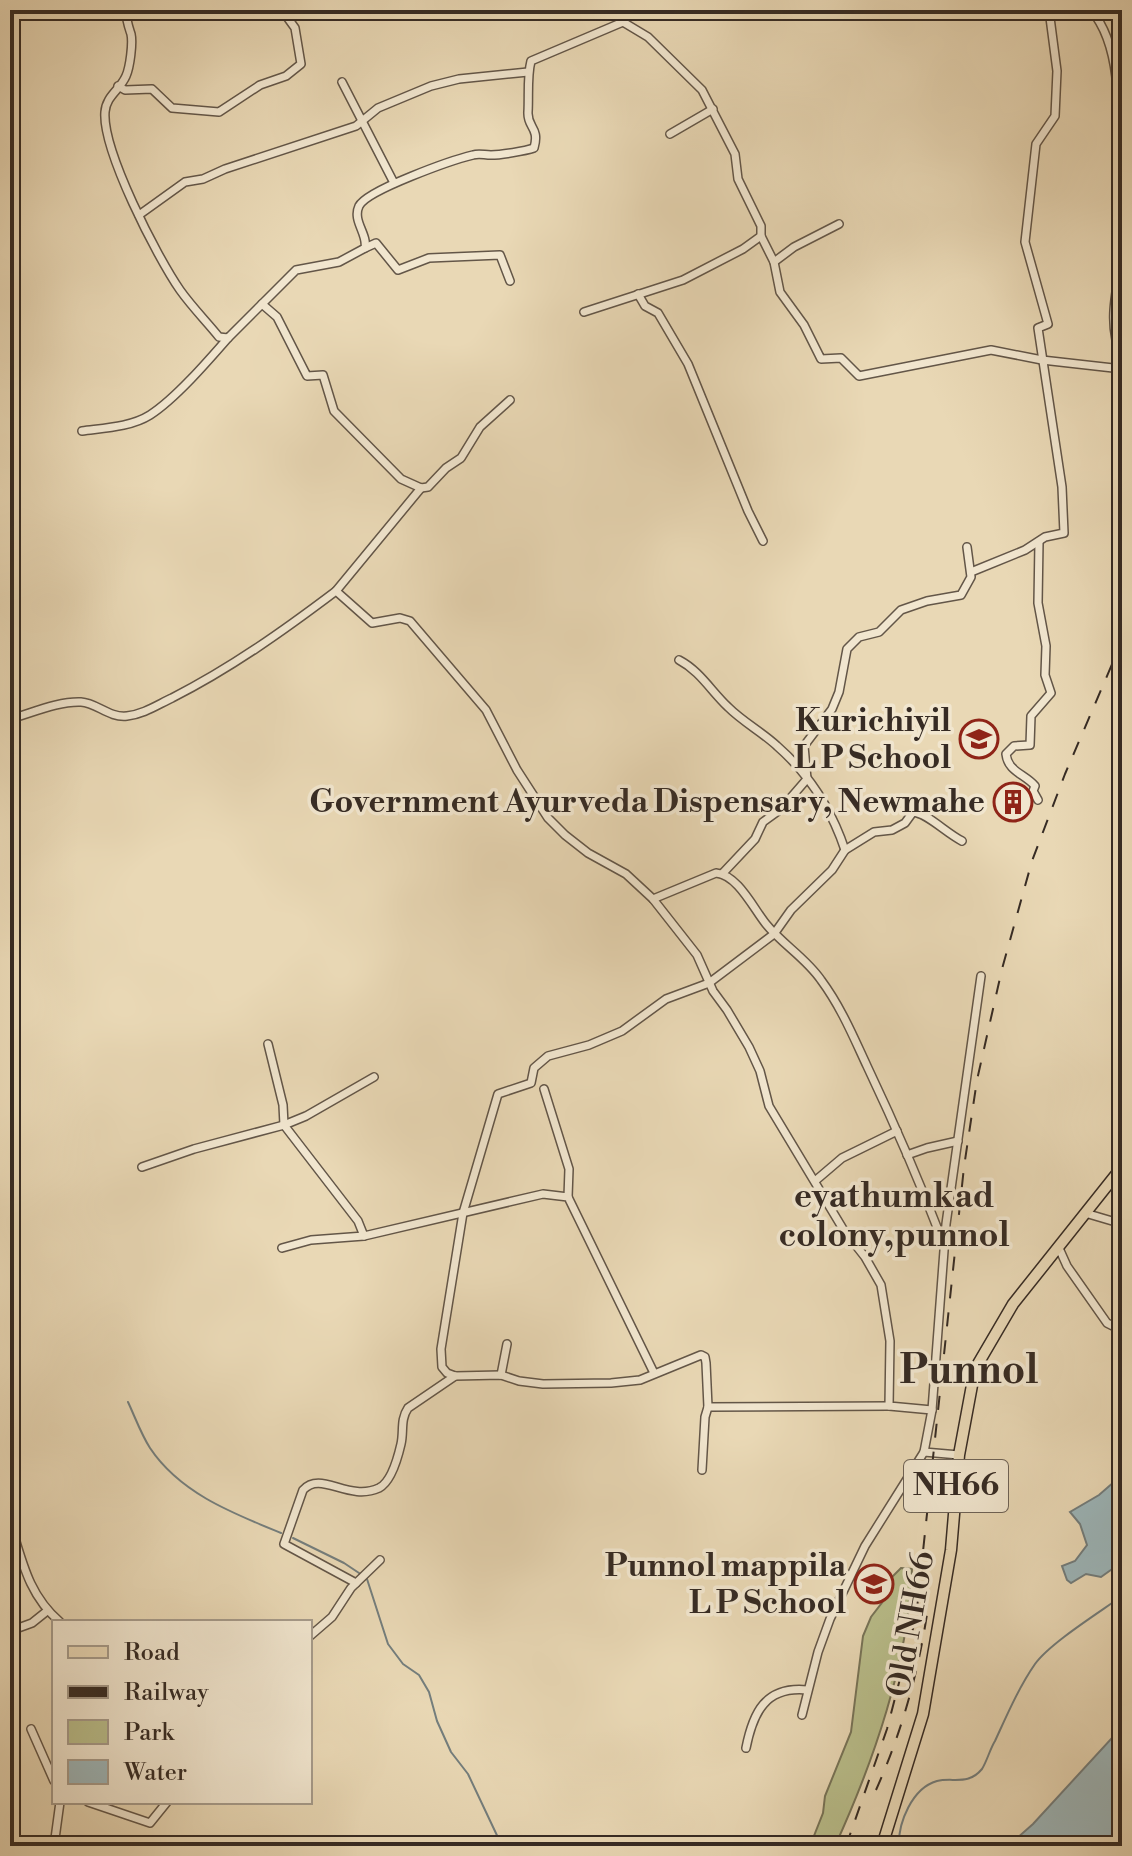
<svg xmlns="http://www.w3.org/2000/svg" width="1132" height="1856" viewBox="0 0 1132 1856" font-family="'Libre Bodoni',serif">
<style>
.green{fill:#b9be8b;stroke:#787458;stroke-width:2}
.water{fill:#9db6b9;stroke:#747e7d;stroke-width:2}
.lines{fill:none;stroke-linecap:round;stroke-linejoin:round}
.stream{stroke:#747e7d;stroke-width:2}
.minor-casing{stroke:#635648;stroke-width:10}
.primary-casing{stroke:#362b24;stroke-width:13}
.minor{stroke:#f1e6cf;stroke-width:7}
.primary{stroke:#e9d8b5;stroke-width:10}
.rail{stroke:#362b24;stroke-width:2;stroke-dasharray:14 14;stroke-linecap:butt}
.labels{text-anchor:middle;dominant-baseline:central;stroke-width:7;stroke-linejoin:round;paint-order:stroke}
.shield{fill:#f1e6cf;stroke:#6e6357;stroke-width:2}
.shield-label{font-size:30px;font-weight:bold;fill:#362b24}
.poi-label{font-size:32px;font-weight:bold;fill:#362b24;stroke:#f1e6cf;text-anchor:end}
.street-label{font-size:32px;fill:#362b24;stroke:#f1e6cf}
.neighbourhood-label{font-size:34px;font-weight:bold;fill:#362b24;stroke:#f1e6cf}
.district-label{font-size:40px;font-weight:bold;fill:#362b24;stroke:#f1e6cf}
</style>
<rect width="100%" height="100%" fill="#e9d8b5"/>
<filter id="stains"><feTurbulence type="fractalNoise" baseFrequency=".0025" numOctaves="4"/><feColorMatrix values="0 0 0 0 .2 0 0 0 0 .09 0 0 0 0 .02 0 0 0 .5 -.17"/></filter>
<radialGradient id="worn" r=".72"><stop offset=".6" stop-color="#630" stop-opacity="0"/><stop offset="1" stop-color="#630" stop-opacity=".3"/></radialGradient>
<path class="green" d="M901 1568 912 1569C909 1660 873 1763 835 1846H810L823 1813 825 1796 851 1732 863 1636 871 1617 884 1600 892 1577Z"/>
<g class="water">
<polygon points="1122,1475 1122,1562 1101,1577 1086,1574 1071,1583 1067,1580 1062,1566 1075,1561 1087,1545 1080,1524 1070,1512 1099,1495"/>
<polygon points="1122,1727 1122,1846 1008,1846 1033,1824"/>
</g>
<g class="lines">
<g class="stream">
<path d="M128 1402C135 1417 141 1434 150 1448 180 1493 232 1513 281 1533"/>
<polyline points="293,1538 344,1563 362,1575"/>
<polyline points="367,1579 388,1644 403,1664 419,1675 429,1692 437,1721 451,1752 468,1774 502,1846"/>
<path d="M899 1846C898 1823 912 1788 937 1781 953 1777 968 1786 982 1769 987 1761 990 1749 995 1741 1007 1715 1019 1687 1035 1664 1050 1643 1100 1612 1122 1596"/>
</g>
<defs>
<g id="minor">
<path d="M126 10C126 20 128 25 131 34 133 43 130 67 126 76 120 90 106 96 105 112 102 150 157 257 180 290 192 307 207 322 219 337L228 338 296 270 339 262 365 248C368 234 352 221 359 206 367 190 452 160 473 155 479 153 484 155 491 155 501 155 525 151 534 148 540 127 527 128 528 112 529 96 527 76 531 61L623 22 648 37 702 90 735 154 738 179 761 226V236L743 249 683 280 584 312"/>
<path d="M1091 10C1128 53 1116 136 1117 190 1117 204 1120 219 1122 233"/>
<polyline points="342,82 394,183"/>
<polyline points="118,86 125,90 152,89 172,108 219,112 260,85 286,76 301,64 295,28 282,10"/>
<polyline points="670,134 713,109"/>
<polyline points="139,215 185,182 203,179 225,169 356,126 378,108 431,86 459,79 528,72"/>
<polyline points="761,236 774,262 780,292 804,325 821,359 841,358 859,376 991,350 1042,360 1122,369"/>
<polyline points="365,248 376,243 398,270 429,258 500,255 510,281"/>
<path d="M1122 258C1116 291 1107 326 1122 358"/>
<polyline points="774,262 794,247 839,224"/>
<polyline points="638,294 645,306 658,313 688,364 748,511 763,541"/>
<polyline points="262,304 277,317 307,376 323,375 334,411 401,479 421,488 428,487 446,468 461,458 480,427 510,400"/>
<path d="M82 431C104 428 131 427 150 415 175 399 208 361 228 338"/>
<polyline points="971,572 1025,550 1045,537 1064,533 1062,487 1038,328 1048,324 1025,242 1036,144 1055,116 1057,71 1049,10"/>
<polyline points="336,591 421,488"/>
<path d="M679 660C700 671 711 691 728 707 743 722 762 732 777 746 809 774 832 811 845 850"/>
<path d="M10 719C32 713 58 701 81 702 97 703 109 718 127 716 144 714 157 705 172 698 231 668 283 631 336 591L372 623 400 618 410 621 486 710 517 770 548 818 565 835 588 853 626 874 653 899 697 955 713 991 727 1010 749 1047 760 1071 769 1106 843 1229 865 1257 881 1285 890 1341 889 1406 932 1410 924 1452 865 1546 830 1619 818 1652 802 1715"/>
<path d="M1038 800 1033 791 1035 786C1025 774 1008 772 1006 754L1014 746 1030 745 1031 716 1051 693 1045 675 1046 646 1038 603 1039 542"/>
<polyline points="722,874 755,839 763,822 781,809 807,779 804,746 832,709 839,692 847,649 859,637 879,632 901,610 927,601 961,595 971,577 967,547"/>
<path d="M653 899 716 873C738 875 753 908 766 924 782 944 806 958 821 980 841 1007 853 1036 867 1066 895 1125 921 1185 944 1245"/>
<polyline points="268,1044 283,1105 284,1125 358,1221 364,1236"/>
<polyline points="544,1089 569,1169 568,1197"/>
<polyline points="907,1155 927,1148 958,1141"/>
<polyline points="142,1167 194,1149 284,1125 306,1116 374,1077"/>
<polyline points="815,1181 842,1158 897,1131"/>
<polyline points="1085,1213 1119,1223 1122,1234"/>
<polyline points="1058,1246 1067,1266 1107,1323 1113,1326 1122,1325"/>
<polyline points="282,1248 311,1240 364,1236 543,1194 568,1197 654,1373"/>
<polyline points="501,1375 507,1344"/>
<path d="M889 1406 708 1407 706 1363 705 1357 701 1355 640 1380 611 1383 543 1384 519 1381 501 1375 455 1376 447 1373 442 1367 441 1349 463 1213 498 1094 531 1083 534 1068 548 1056 589 1045 622 1031 666 999 709 983 774 934 791 910 832 870 845 850 874 832 892 830 905 823 913 812C927 813 946 833 962 841"/>
<polyline points="932,1410 946,1224 981,976"/>
<polyline points="924,1452 959,1455"/>
<polyline points="702,1470 705,1417 708,1407"/>
<path d="M14 1535C24 1569 32 1598 60 1622"/>
<path d="M356 1583 284 1544 303 1490C321 1470 348 1502 379 1488 391 1482 398 1457 401 1444 404 1431 400 1420 408 1408L455 1376"/>
<polyline points="10,1631 32,1623 47,1611"/>
<polyline points="310,1636 332,1617 351,1588 380,1560"/>
<polyline points="31,1729 54,1781"/>
<path d="M746 1748C753 1713 765 1686 807 1690"/>
<polyline points="88,1802 150,1823 167,1802"/>
<polyline points="10,1844 54,1843"/>
<polyline points="54,1846 60,1802"/>
</g>
<polyline id="primary" points="882,1846 923,1714 951,1550 959,1455 975,1369 1013,1304 1122,1167"/>
</defs>
<use href="#minor" class="minor-casing"/>
<use href="#primary" class="primary-casing"/>
<use href="#minor" class="minor"/>
<use href="#primary" class="primary"/>
<g class="rail">
<path d="M876 1790C901 1734 918 1674 927 1614"/>
<polyline points="846,1846 887,1729 916,1617 964,1167 977,1080 1002,969 1032,861 1065,774 1122,641"/>
</g>
</g>
<defs>
<symbol id="school-ring" viewBox="-11 -11 22 22"><circle r="9.5" fill="#f1e6cf" stroke="#8f2418" stroke-width="1.5"/><path d="M0-5L7-2L0 1L-7-2ZM-4 1L0 2.5L4 1V4Q0 6-4 4Z" fill="#8f2418"/></symbol>
<symbol id="building-ring" viewBox="-11 -11 22 22"><circle r="9.5" fill="#f1e6cf" stroke="#8f2418" stroke-width="1.5"/><path d="M-4-6H4V6H1V3H-1V6H-4ZM-2.5-4.3h1.7v1.8h-1.7ZM.8-4.3h1.7v1.8H.8ZM-2.5-1h1.7V.8h-1.7ZM.8-1h1.7V.8H.8Z" fill="#8f2418"/></symbol>
</defs>
<g fill-rule="evenodd">
<use href="#school-ring" x="957" y="717" width="44" height="44"/>
<use href="#building-ring" x="991" y="780" width="44" height="44"/>
<use href="#school-ring" x="852" y="1562" width="44" height="44"/>
</g>
<g class="labels">
<rect class="shield" x="904" y="1460" width="104" height="52" rx="6"/>
<g class="shield-label">
<text x="956" y="1486">NH66</text>
</g>
<g class="poi-label">
<text x="951" y="721">Kurichiyil<tspan x="951" dy="37">L P School</tspan></text>
<text x="985" y="802">Government Ayurveda Dispensary, Newmahe</text>
<text x="846" y="1566">Punnol mappila<tspan x="846" dy="37">L P School</tspan></text>
</g>
<g class="street-label">
<text transform="translate(911 1624) rotate(-80)">Old NH66</text>
</g>
<g class="neighbourhood-label">
<text x="894" y="1197">eyathumkad<tspan x="894" dy="39">colony,punnol</tspan></text>
</g>
<g class="district-label">
<text x="969" y="1371">Punnol</text>
</g>
</g>
<rect width="1132" height="1856" fill="none" stroke="#e9d8b5" stroke-width="40"/>
<rect x="12" y="12" width="1108" height="1832" fill="none" stroke="#362b24" stroke-width="4"/>
<rect x="20" y="20" width="1092" height="1816" fill="none" stroke="#362b24" stroke-width="2"/>
<rect x="52" y="1620" width="260" height="184" fill="#f1e6cf" stroke="#a69b8b" stroke-width="2"/>
<rect x="68" y="1646" width="40" height="12" fill="#e9d8b5" stroke="#a69b8b" stroke-width="2"/>
<text x="124" y="1660" font-size="24" fill="#362b24">Road</text>
<rect x="68" y="1686" width="40" height="12" fill="#362b24" stroke="#a69b8b" stroke-width="2"/>
<text x="124" y="1700" font-size="24" fill="#362b24">Railway</text>
<rect x="68" y="1720" width="40" height="24" fill="#b9be8b" stroke="#a69b8b" stroke-width="2"/>
<text x="124" y="1740" font-size="24" fill="#362b24">Park</text>
<rect x="68" y="1760" width="40" height="24" fill="#9db6b9" stroke="#a69b8b" stroke-width="2"/>
<text x="124" y="1780" font-size="24" fill="#362b24">Water</text>
<rect width="100%" height="100%" filter="url(#stains)"/>
<rect width="100%" height="100%" fill="url(#worn)"/>
</svg>
